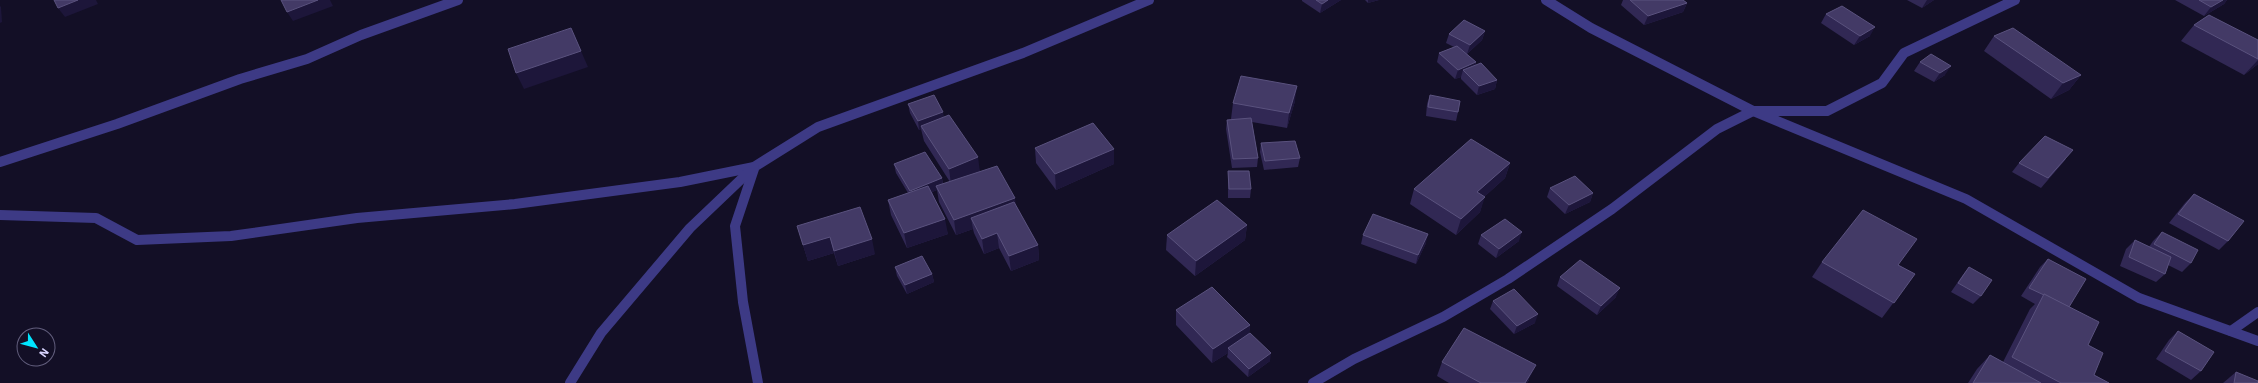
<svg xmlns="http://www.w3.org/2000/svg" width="2258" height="383" viewBox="0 0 2258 383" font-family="'IBM Plex Sans',sans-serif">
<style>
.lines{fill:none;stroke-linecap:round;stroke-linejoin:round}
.minor{stroke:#3d3a85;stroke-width:10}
.wall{fill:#312854}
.shaded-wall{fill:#1d163a}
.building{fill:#433a66;stroke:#5a527e}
</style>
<rect width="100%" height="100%" fill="#130f26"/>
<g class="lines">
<g class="minor">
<polyline points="1546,0 1591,28 1753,111 1966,199 2139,298 2258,341"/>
<polyline points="0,162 117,124 240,79 307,59 361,35 458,0"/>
<polyline points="754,169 735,226 743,302 758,383"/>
<polyline points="0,215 96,218 137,240 231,236 357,218 515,204 680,182 754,167 818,127 1023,53 1149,0"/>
<polyline points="2231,331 2258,312"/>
<polyline points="570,383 601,333 690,228 754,167"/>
<polyline points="1313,383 1354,359 1443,317 1508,279 1612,209 1717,129 1753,111 1827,111 1882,83 1904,53 2015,0"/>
</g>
</g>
<g class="wall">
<polygon points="1302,0 1341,0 1320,13 1302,1"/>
<polygon points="1365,0 1379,0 1368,3"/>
<polygon points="1623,0 1683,0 1687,3 1683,12 1644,25 1621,5"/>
<polygon points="1907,0 1934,0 1922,8"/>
<polygon points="2175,0 2227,0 2224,4 2204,16"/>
<polygon points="1826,14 1870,36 1854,45 1821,23"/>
<polygon points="2194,25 2258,40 2258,64 2244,75 2181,41"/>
<polygon points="1485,31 1482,40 1467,54 1476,62 1475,66 1497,80 1495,89 1477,95 1461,79 1461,77 1455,79 1437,62 1439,53 1454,47 1446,43 1449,34"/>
<polygon points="1994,36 2081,75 2069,90 2051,99 1984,51"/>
<polygon points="1920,62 1945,75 1934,82 1914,71"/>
<polygon points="1430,95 1458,112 1456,121 1426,116 1427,104"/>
<polygon points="1295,101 1287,128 1252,122 1258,158 1257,167 1232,168 1226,129 1227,120 1235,119 1231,119 1233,103"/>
<polygon points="908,104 944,117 980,171 1016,206 1038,245 1039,260 1011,271 999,248 984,254 974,233 973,229 956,235 939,202 937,190 932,192 948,234 907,248 891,215 888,200 908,193 896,173 894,164 942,178 943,184 950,182 924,141 921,129 919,130 910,113"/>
<polygon points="1261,143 1300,158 1298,167 1264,170 1260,152"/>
<polygon points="1035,148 1114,164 1056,190 1036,163"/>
<polygon points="2066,159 2041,188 2012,172 2019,163"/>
<polygon points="1510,163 1505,178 1484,197 1480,212 1456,235 1410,204 1414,189"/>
<polygon points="1228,171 1251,189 1250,198 1228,198"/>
<polygon points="1550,188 1593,193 1590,202 1565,214 1547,197"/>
<polygon points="2194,194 2228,241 2219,250 2169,223 2185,203"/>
<polygon points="1247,225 1245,240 1195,276 1166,250 1167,235"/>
<polygon points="797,226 875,254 838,266 834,253 808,261"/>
<polygon points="2162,232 2191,263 2182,272 2168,265 2165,274 2156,282 2120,266 2126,249 2135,240 2149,247 2153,241"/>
<polygon points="1363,235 1426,243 1416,264 1361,244"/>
<polygon points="1481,235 1519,241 1496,258 1478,244"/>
<polygon points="2048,259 2069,307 2088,345 2094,375 2109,383 1968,383 1977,369 1990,355 2003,362 2030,309 2035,304 2021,296 2040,267"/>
<polygon points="1822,262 1898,265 1915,274 1882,318 1812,277"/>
<polygon points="895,267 932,274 934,282 907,294 897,276"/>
<polygon points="1969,267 1981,296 1973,304 1951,292 1962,276"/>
<polygon points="1560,277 1616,297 1597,315 1557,286"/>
<polygon points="1493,301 1535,323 1514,334 1490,309"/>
<polygon points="1176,310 1250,325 1249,334 1270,361 1248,377 1227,357 1228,353 1212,363 1176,325"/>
<polygon points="2178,331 2201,371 2191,380 2156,359 2169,340"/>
<polygon points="1442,362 1529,380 1527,383 1449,383 1437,376"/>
<polygon points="2236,372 2258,383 2223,383"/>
</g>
<g class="shaded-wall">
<polygon points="78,0 96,0 98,4 65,17 58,8"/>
<polygon points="318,0 330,0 333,6 293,21 287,12"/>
<polygon points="1328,0 1341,0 1320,13 1322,4"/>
<polygon points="1368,0 1379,0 1368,3"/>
<polygon points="1927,0 1934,0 1922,8"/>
<polygon points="2223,0 2227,0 2224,4 2204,16 2211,7"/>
<polygon points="1687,3 1683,12 1644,25 1648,16"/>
<polygon points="0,6 1,7 2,22 0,23"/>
<polygon points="1875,27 1870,36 1854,45 1860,36"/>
<polygon points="571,28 588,67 524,89 516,73"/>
<polygon points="1485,31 1482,40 1467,54 1470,45"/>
<polygon points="2258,60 2258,64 2244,75"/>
<polygon points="1476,62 1474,71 1463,70 1461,77 1455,79 1458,70"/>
<polygon points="1951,66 1945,75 1934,82 1940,73"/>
<polygon points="2081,75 2069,90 2051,99 2063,83"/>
<polygon points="1497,80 1495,89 1477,95 1479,86"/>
<polygon points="1297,86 1295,101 1287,128 1289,113"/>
<polygon points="943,112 945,121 921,126 921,129 919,130 918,121"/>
<polygon points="1114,149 1114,164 1056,190 1055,174"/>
<polygon points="978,157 980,172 951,184 949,169"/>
<polygon points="1510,163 1505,178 1472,208 1477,192"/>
<polygon points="942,178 943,187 936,186 937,190 912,200 910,191"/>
<polygon points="1593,193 1590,202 1565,214 1569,205"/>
<polygon points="1485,197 1480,212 1456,235 1461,219"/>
<polygon points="1015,198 1017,214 971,218 973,229 956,235 954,220"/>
<polygon points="945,219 948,234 907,248 904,233"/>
<polygon points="1247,225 1245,240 1195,276 1196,261"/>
<polygon points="1522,232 1519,241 1496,258 1499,249"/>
<polygon points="997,233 999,248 984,254 982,239"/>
<polygon points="1428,234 1426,243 1416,264 1418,255"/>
<polygon points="830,237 834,253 808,261 803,245"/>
<polygon points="872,239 875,254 838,266 834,251"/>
<polygon points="1038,245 1039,260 1011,271 1009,256"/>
<polygon points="932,274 934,282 907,294 905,285"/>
<polygon points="1620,288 1616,297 1597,315 1601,306"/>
<polygon points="1538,314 1535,323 1514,334 1517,326"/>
<polygon points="1250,325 1248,340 1228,348 1228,353 1212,363 1213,349"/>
<polygon points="1271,353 1270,361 1248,377 1249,369"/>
<polygon points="1536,365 1527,383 1525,383"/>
</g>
<g class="building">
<polygon points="54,0 78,0 58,8"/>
<polygon points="281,0 318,0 287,12"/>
<polygon points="1316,0 1328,0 1322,4"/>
<polygon points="1630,0 1683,0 1687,3 1648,16"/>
<polygon points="2199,0 2223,0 2211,7"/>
<polygon points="1842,6 1875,27 1860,36 1826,14"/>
<polygon points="2209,15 2258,40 2258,59 2194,25"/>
<polygon points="1464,20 1485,31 1470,45 1449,34"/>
<polygon points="571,28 581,51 516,73 508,49"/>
<polygon points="2013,28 2081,75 2063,83 1994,36"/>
<polygon points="1457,46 1476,62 1458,70 1439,53"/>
<polygon points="1931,54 1951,66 1940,73 1920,62"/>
<polygon points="1481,63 1497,80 1479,86 1463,70"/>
<polygon points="1241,76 1297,86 1289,113 1233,103"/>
<polygon points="934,95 943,112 918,121 908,104"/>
<polygon points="1430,95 1460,101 1458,112 1428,107"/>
<polygon points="949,115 978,157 949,169 921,126"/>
<polygon points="1251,118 1258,158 1233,159 1227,120"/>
<polygon points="1093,123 1114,149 1055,174 1035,148"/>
<polygon points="2045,136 2073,150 2048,178 2019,163"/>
<polygon points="1471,139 1510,163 1477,192 1485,197 1461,219 1414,189"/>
<polygon points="1295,141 1300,158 1265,161 1261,143"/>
<polygon points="925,152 942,178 910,191 894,164"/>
<polygon points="997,166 1015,198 954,220 936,186"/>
<polygon points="1228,171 1249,171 1251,189 1229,189"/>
<polygon points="1575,176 1593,193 1569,205 1550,188"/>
<polygon points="928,186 945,219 904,233 888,200"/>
<polygon points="2194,194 2244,221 2228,241 2178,214"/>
<polygon points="1217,200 1247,225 1196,261 1167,235"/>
<polygon points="1014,202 1038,245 1009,256 997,233 982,239 971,218"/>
<polygon points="860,207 872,239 834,251 830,237 803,245 797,226"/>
<polygon points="1863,210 1917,239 1898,265 1915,274 1894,303 1822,262"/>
<polygon points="1373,214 1428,234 1418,255 1363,235"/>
<polygon points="1505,219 1522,232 1499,249 1481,235"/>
<polygon points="2162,232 2198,250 2191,263 2154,244"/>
<polygon points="2135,240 2171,257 2165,274 2129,257"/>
<polygon points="922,256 932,274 905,285 895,267"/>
<polygon points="2048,259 2086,279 2069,307 2044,294 2044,295 2029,288"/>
<polygon points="1580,260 1620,288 1601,306 1560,277"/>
<polygon points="1969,267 1992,280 1981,296 1958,283"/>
<polygon points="1212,287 1250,325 1213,349 1176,310"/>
<polygon points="1514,289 1538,314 1517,326 1493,301"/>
<polygon points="2044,294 2099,322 2088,345 2103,353 2094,375 2109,383 2061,383 2012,357"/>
<polygon points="1464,328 1536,365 1525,383 1481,383 1442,362"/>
<polygon points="2178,331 2214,352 2201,371 2165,351"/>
<polygon points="1250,333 1271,353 1249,369 1228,348"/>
<polygon points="1990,355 2041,383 1973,383"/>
<polygon points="2236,372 2258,381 2258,383 2234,383"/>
</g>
<g transform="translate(36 347) rotate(126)"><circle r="19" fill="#130f26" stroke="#625e7d"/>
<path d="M0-3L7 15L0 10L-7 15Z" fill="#00e5ff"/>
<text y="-6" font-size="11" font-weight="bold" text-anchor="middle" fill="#d9d4ff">N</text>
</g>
</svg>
